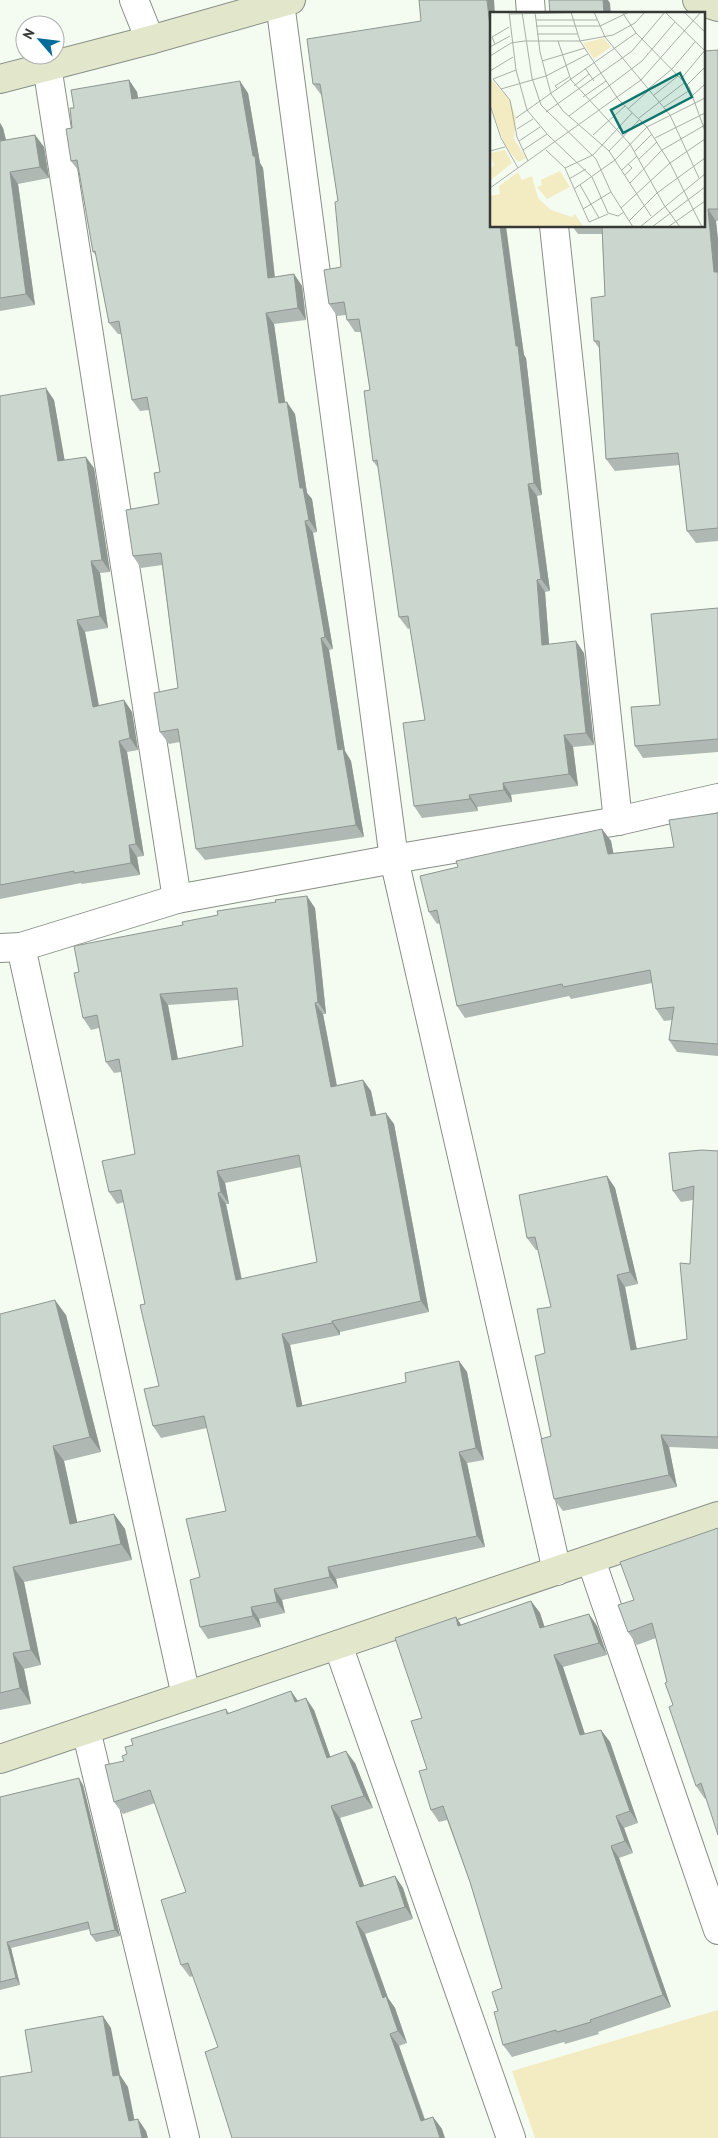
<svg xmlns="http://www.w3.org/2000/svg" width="718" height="2138" viewBox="0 0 718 2138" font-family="'PT Sans',sans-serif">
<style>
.green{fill:#f3ecc3}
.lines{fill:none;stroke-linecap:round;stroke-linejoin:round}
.street-casing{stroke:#888f87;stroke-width:30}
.secondary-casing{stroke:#888f87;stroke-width:30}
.street{stroke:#fff;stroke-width:28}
.secondary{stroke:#e2e7cc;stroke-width:28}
.wall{fill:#afb8b2;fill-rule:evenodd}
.shaded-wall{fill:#8e9691}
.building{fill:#cbd6cf;stroke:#8e9691;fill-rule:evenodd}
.inset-road{fill:none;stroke:#a8aea6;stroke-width:1}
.view{fill:#0f766e;fill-opacity:0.15;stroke:#0f766e;stroke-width:2.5}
.inset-edge{fill:none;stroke:#353835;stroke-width:2.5}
</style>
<rect width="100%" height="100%" fill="#f4fcf2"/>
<polygon class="green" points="718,2010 718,2138 535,2138 512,2071"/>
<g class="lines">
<defs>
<g id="street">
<polyline points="134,0 150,40"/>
<polyline points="530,0 531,14"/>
<polyline points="280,3 394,859 557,1571"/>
<polyline points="47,66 177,899"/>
<polyline points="554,226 618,821"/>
<polyline points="21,947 186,1696"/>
<polyline points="0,948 21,947 177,899 394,859 618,821 718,798"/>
<polyline points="591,1560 718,1930"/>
<polyline points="338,1645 511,2138"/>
<polyline points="86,1730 185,2138"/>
</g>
<g id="secondary">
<polyline points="697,0 718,7"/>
<polyline points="0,79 150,40 291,0"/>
<polyline points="0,1759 718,1516"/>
</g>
</defs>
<use href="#street" class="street-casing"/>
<use href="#secondary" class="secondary-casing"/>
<use href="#street" class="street"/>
<use href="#secondary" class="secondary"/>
</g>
<g class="wall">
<polygon points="492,14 492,226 513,278 524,355 526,358 542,495 537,496 550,591 545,592 549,644 584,653 594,745 573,747 578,786 511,795 512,802 477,807 478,811 422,818 414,806 425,720 410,628 408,629 399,617 379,469 373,461 370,390 361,332 355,332 347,320 346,315 337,316 329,304 341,267 338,201 322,96 313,84"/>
<polygon points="718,50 718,221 716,221 718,240 718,541 696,543 687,531 680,465 615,471 606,459 599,348 594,341 605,296 602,234 578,234 572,226 704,226"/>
<polygon points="129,80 137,92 138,98 248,93 260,163 263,168 275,277 294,274 302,286 306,320 274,324 285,402 295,414 307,493 312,499 317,532 313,533 333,649 329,650 345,751 351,761 364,837 205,860 196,849 180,742 169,744 160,732 178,688 162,565 141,568 133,556 159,504 160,472 149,410 140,411 132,400 121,334 118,334 109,323 96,255 93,252 80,173 71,161 74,108"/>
<polygon points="0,123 3,128 6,140 35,135 44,147 49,178 18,184 35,305 0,311"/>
<polygon points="0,396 54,400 64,460 94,468 110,572 100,573 108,628 85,632 99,705 124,700 132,712 138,750 127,752 144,856 137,857 140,875 82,884 81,883 0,899"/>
<polygon points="718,608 718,752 643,758 635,746"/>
<polygon points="718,813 718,1056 677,1052 669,1040 672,1020 664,1021 656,1009 652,983 571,999 569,996 465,1018 457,1006 440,923 437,924 429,912 458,867 602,829 611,841 613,853 674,847"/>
<path d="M315 908 326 1014H323L337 1085 363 1080 371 1091 376 1115 394 1124 429 1312 340 1332V1335L290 1345 302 1406 406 1382 459 1361 467 1372 484 1460 467 1463 485 1547 336 1579 338 1588 282 1600 285 1613 259 1619 261 1627 208 1639 200 1627V1577L226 1511 207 1428 161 1438 153 1426 159 1386 145 1304 124 1202 117 1204 109 1192 135 1154 121 1072 114 1073 106 1062 99 1028 91 1030 83 1018ZM238 1000 243 1046 178 1059 168 1005ZM301 1167 317 1262 242 1279 226 1204H229L225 1183Z"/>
<polygon points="718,1151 718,1449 669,1447 677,1487 563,1511 554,1499 551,1436 545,1353 551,1307 538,1250 536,1250 527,1238 607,1176 615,1188 638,1284 625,1287 637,1349 687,1339 693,1200 681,1202 673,1191"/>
<polygon points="0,1314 66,1315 101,1452 64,1461 77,1522 114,1514 125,1529 132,1560 24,1582 41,1665 24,1669 31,1704 0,1710"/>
<polygon points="718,1528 706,1798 705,1799 696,1786 673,1705 656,1638 637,1645 628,1632 634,1600"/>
<polygon points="531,1601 540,1613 544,1627 589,1614 597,1626 607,1655 563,1667 585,1734 601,1730 610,1742 638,1823 624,1828 633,1853 619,1858 671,2007 598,2032 599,2034 565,2044 564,2042 512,2057 503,2045 498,2011 502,1988 470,1882 447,1820 439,1822 431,1810 422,1718 456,1617 461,1625"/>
<polygon points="291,1691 298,1701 314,1710 330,1756 355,1763 373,1808 340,1818 364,1886 395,1876 403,1888 413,1919 365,1934 388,1998 395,2008 407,2043 399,2046 425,2119 433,2117 442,2129 218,2047 193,1976 190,1977 181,1965 186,1892 155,1803 123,1814 114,1802 124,1761 226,1709 229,1713"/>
<polygon points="83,1785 120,1936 96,1942 91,1935 90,1929 11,1948 20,1985 0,1990 0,1797"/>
</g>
<g class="shaded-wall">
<polygon points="487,0 494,0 495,14 492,14 492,44"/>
<polygon points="603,0 608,0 610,3 611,14 604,14"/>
<polygon points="129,80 137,92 140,110 132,99"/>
<polygon points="240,81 248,93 260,163 263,168 276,290 268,278 253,156"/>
<polygon points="0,123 3,128 9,153 0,141"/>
<polygon points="35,135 44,147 49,178 40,167"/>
<polygon points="10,172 18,184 35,305 26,294"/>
<polygon points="708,209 716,221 718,240 718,278 714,272"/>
<polygon points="500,226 506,226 513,278 524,355 526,358 542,495 534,483 516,346"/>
<polygon points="294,274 302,286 306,320 298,308"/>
<polygon points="266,313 274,324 287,415 279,403"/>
<polygon points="46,388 54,400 67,473 58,461"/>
<polygon points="287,402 295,414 307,493 312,499 317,532 309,520 300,488"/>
<polygon points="86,457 94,468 110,572 102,560"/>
<polygon points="528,484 537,496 550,591 541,579"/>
<polygon points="305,521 313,533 333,649 325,637"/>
<polygon points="91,561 100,573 108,628 100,616"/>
<polygon points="537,580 545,592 550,657 542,645"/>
<polygon points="77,620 85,632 101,718 93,707"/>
<polygon points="321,638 329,650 345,751 351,761 364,837 356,825 338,750"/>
<polygon points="576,641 584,653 594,745 586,733"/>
<polygon points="124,700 132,712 138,750 130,738"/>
<polygon points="564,735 573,747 578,786 569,774"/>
<polygon points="119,741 127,752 144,856 136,844"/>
<polygon points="503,783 511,795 512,802 504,790"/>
<polygon points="469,795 477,807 478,811 470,799"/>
<polygon points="602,829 611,841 616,866 608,854"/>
<polygon points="129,845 137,857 140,875 131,863"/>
<polygon points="307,896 315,908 326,1014 318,1002"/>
<polygon points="160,994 168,1005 180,1071 172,1060"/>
<polygon points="315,1003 323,1014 339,1098 331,1087"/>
<polygon points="363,1080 371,1091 379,1128 371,1116"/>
<polygon points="386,1113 394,1124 429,1312 421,1301"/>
<polygon points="217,1171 225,1183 229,1204 221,1192"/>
<polygon points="607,1176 615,1188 638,1284 630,1272"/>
<polygon points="218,1193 226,1204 244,1292 236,1280"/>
<polygon points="617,1275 625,1287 639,1362 631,1350"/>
<polygon points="55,1300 66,1315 101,1452 90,1437"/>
<polygon points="332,1321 340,1332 340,1335 332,1323"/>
<polygon points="282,1334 290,1345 305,1418 297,1407"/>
<polygon points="459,1361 467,1372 484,1460 476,1448"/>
<polygon points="661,1435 669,1447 677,1487 669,1475"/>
<polygon points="53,1446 64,1461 81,1539 70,1524"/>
<polygon points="459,1452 467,1463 485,1547 477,1536"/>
<polygon points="114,1514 125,1529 132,1560 121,1544"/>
<polygon points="13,1567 24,1582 41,1665 31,1650"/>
<polygon points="328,1567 336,1579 338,1588 330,1577"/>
<polygon points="274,1589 282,1600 285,1613 277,1602"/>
<polygon points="531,1601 540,1613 549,1640 540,1628"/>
<polygon points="251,1607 259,1619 261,1627 253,1616"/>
<polygon points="589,1614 597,1626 607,1655 599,1643"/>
<polygon points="456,1617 464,1629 458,1626"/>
<polygon points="13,1653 24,1669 31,1704 20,1688"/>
<polygon points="554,1655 563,1667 589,1747 580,1735"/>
<polygon points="291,1691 299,1703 295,1702"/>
<polygon points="306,1698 314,1710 335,1770 327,1758"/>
<polygon points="601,1730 610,1742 638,1823 630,1811"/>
<polygon points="346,1751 355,1763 373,1808 364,1796"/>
<polygon points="79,1778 83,1785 120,1936 115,1930"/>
<polygon points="331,1806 340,1818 369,1899 360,1887"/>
<polygon points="616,1816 624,1828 633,1853 625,1841"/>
<polygon points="611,1846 619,1858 671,2007 663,1995"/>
<polygon points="395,1876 403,1888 413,1919 405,1907"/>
<polygon points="356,1922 365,1934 388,1998 395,2008 407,2043 398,2031 383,1998"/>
<polygon points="7,1942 11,1948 20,1985 16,1978"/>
<polygon points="103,2016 111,2028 120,2075 128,2087 137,2133 129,2121 113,2076"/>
<polygon points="390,2034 399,2046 429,2133 421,2121"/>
<polygon points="433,2117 442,2129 445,2138 440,2138"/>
<polygon points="138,2119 146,2131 148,2138 142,2138"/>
</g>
<g class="building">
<polygon points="419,0 487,0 492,44 492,226 500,226 516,346 518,346 534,483 528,484 541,579 537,580 542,645 576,641 586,733 564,735 569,774 503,783 504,790 469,795 470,799 414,806 403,723 425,720 408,616 399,617 377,460 373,461 364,391 370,390 359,319 347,320 344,302 329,304 324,270 341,267 335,202 338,201 320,84 313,84 307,39 421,21"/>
<polygon points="549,0 603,0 604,14 550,14"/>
<polygon points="718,50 718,209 708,209 714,272 718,272 718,528 687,531 678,453 606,459 599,341 594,341 591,298 605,296 602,226 704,226 704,51"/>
<polygon points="129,80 132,99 240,81 253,156 255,156 268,278 294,274 298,308 266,313 279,403 287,402 300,488 303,488 309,520 305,521 325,637 321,638 338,750 343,749 356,825 196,849 178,729 160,732 154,693 178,688 161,553 133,556 126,510 159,504 154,473 160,472 147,397 132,400 119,321 109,323 95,251 93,252 77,160 71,161 66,129 72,128 70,108 74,108 71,90"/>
<polygon points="35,135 40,167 10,172 26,294 0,298 0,140 0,141"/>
<polygon points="46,388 58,461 86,457 102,560 91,561 100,616 77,620 93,707 124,700 130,738 119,741 136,844 129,845 131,863 74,873 74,871 0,885 0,396"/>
<polygon points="718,608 718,739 635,746 631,707 660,705 651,614"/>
<polygon points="718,813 718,1044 669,1040 674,1007 656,1009 650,970 563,987 562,984 457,1006 437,910 429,912 420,876 458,867 456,861 602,829 608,854 674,847 669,820"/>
<path d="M307 896 318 1002 315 1003 331 1087 363 1080 371 1116 386 1113 421 1301 332 1321V1323L282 1334 297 1407 406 1382 405 1373 459 1361 476 1448 459 1452 477 1536 328 1567 330 1577 274 1589 277 1602 251 1607 253 1616 200 1627 190 1580 200 1577 186 1519 226 1511 204 1416 153 1426 144 1389 159 1386 140 1305 145 1304 121 1190 109 1192 102 1161 135 1154 119 1059 106 1062 97 1015 83 1018 74 973 79 972 74 946 183 925 182 922 218 915 217 911 276 902 275 900ZM237 988 243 1046 172 1060 160 994ZM299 1155 317 1262 236 1280 218 1193 221 1192 217 1171Z"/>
<polygon points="702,1150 718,1151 718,1437 661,1435 669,1475 554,1499 541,1439 551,1436 535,1356 545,1353 537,1309 551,1307 535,1237 527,1238 519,1195 607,1176 630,1272 617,1275 631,1350 687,1339 680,1263 690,1264 694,1186 673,1191 669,1153"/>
<polygon points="55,1300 90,1437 53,1446 70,1524 114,1514 121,1544 13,1567 31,1650 13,1653 20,1688 0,1693 0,1314"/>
<polygon points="718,1528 718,1835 701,1783 696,1786 669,1707 673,1705 665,1683 667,1682 652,1623 628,1632 618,1605 634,1600 620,1562"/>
<polygon points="531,1601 540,1628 589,1614 599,1643 554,1655 580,1735 601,1730 630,1811 616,1816 625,1841 611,1846 663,1995 590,2020 591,2022 557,2032 556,2030 503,2045 494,2012 498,2011 492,1992 502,1988 470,1882 443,1806 431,1810 419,1771 427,1769 411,1721 422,1718 395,1638 456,1617 458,1626"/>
<polygon points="291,1691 295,1702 306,1698 327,1758 346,1751 364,1796 331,1806 360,1887 395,1876 405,1907 356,1922 383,1998 386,1996 398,2031 390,2034 421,2121 433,2117 440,2138 232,2138 205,2052 218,2047 188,1963 181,1965 161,1900 186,1892 150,1790 114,1802 105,1765 124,1761 122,1756 127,1754 125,1747 133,1745 131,1739 226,1709 227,1714"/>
<polygon points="79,1778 115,1930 91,1935 88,1922 7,1942 16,1978 0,1982 0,1797"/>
<polygon points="103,2016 113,2076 119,2075 129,2121 138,2119 142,2138 0,2138 0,2077 32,2072 25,2030"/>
</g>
<g transform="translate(490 12)">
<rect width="215" height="215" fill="#f4fcf2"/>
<path d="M114 26 121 35 104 47 93 31ZM0 66 20 88 26 106 24 127 36 146 28 150 15 134 0 92ZM15 138 22 151 1 168 0 158 4 153 0 141ZM70 159 80 175 57 187 47 175 52 173 51 168ZM28 160 32 168 42 164 48 186 61 198 82 205 85 202 93 214 0 215V184L10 182 9 174Z" fill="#f3ecc3"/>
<path class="inset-road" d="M19 0 26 58 37 98 58 123 102 165 118 201 128 204 134 200M32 0 42 66 51 93 106 147 121 180 143 215M45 0 50 40 61 82 73 99 119 139 161 204M81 0 90 29 128 87 157 115 180 151 212 215M104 0 115 25 180 103 209 166M132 0 146 21 199 75 215 119M175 0 215 39M194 0 215 20M20 2 107 0M46 8H107M46 14H110L139 0M47 22H88M34 29H90L123 23 145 11 155 0M68 29 81 68 140 132 174 193 190 215M5 32 2 25 19 15M0 35 20 24M0 44 21 31 34 29M52 49 95 36M95 56 104 69M26 58 3 67 20 88 27 125 38 149M0 59 23 45M191 67 215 38M197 73 215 55M84 74 99 62M11 77 56 64 98 42M68 77 65 74 79 65M158 77 182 57 205 30M164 83 188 64M202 84 215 72M93 85 116 69M0 93 11 126 28 156M174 95 200 78M138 97 159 78M56 100 142 39 175 0M79 104 152 49 185 10M26 106 146 21M149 106 194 71M27 117 43 107M103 123 135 94M165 126 215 101M29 129 50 115M33 138 57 122M56 138 75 156 99 210 118 202M0 139 15 135M119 139 149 108M144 140 162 122M149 147 167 130M75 156 103 143 142 101M132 158 147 144M135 163 142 156 138 152M79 167 96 157M140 171 172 138 215 113M90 173 109 206M0 176 151 68 211 0M84 177 125 148 157 115 215 86M131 196 180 151 215 127M93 197 121 180M139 209 167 181 215 146M150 215 215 162M162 215 215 175M178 215 215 189"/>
<path class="view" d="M190 61 202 85 133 121 121 98Z"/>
<rect width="215" height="215" class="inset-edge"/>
</g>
<g transform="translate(40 40) rotate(298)"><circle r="24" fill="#ffffff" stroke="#aeafae"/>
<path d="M0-4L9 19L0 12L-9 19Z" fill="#016c99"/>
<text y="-8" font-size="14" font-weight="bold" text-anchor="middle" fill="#353835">N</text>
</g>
</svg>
